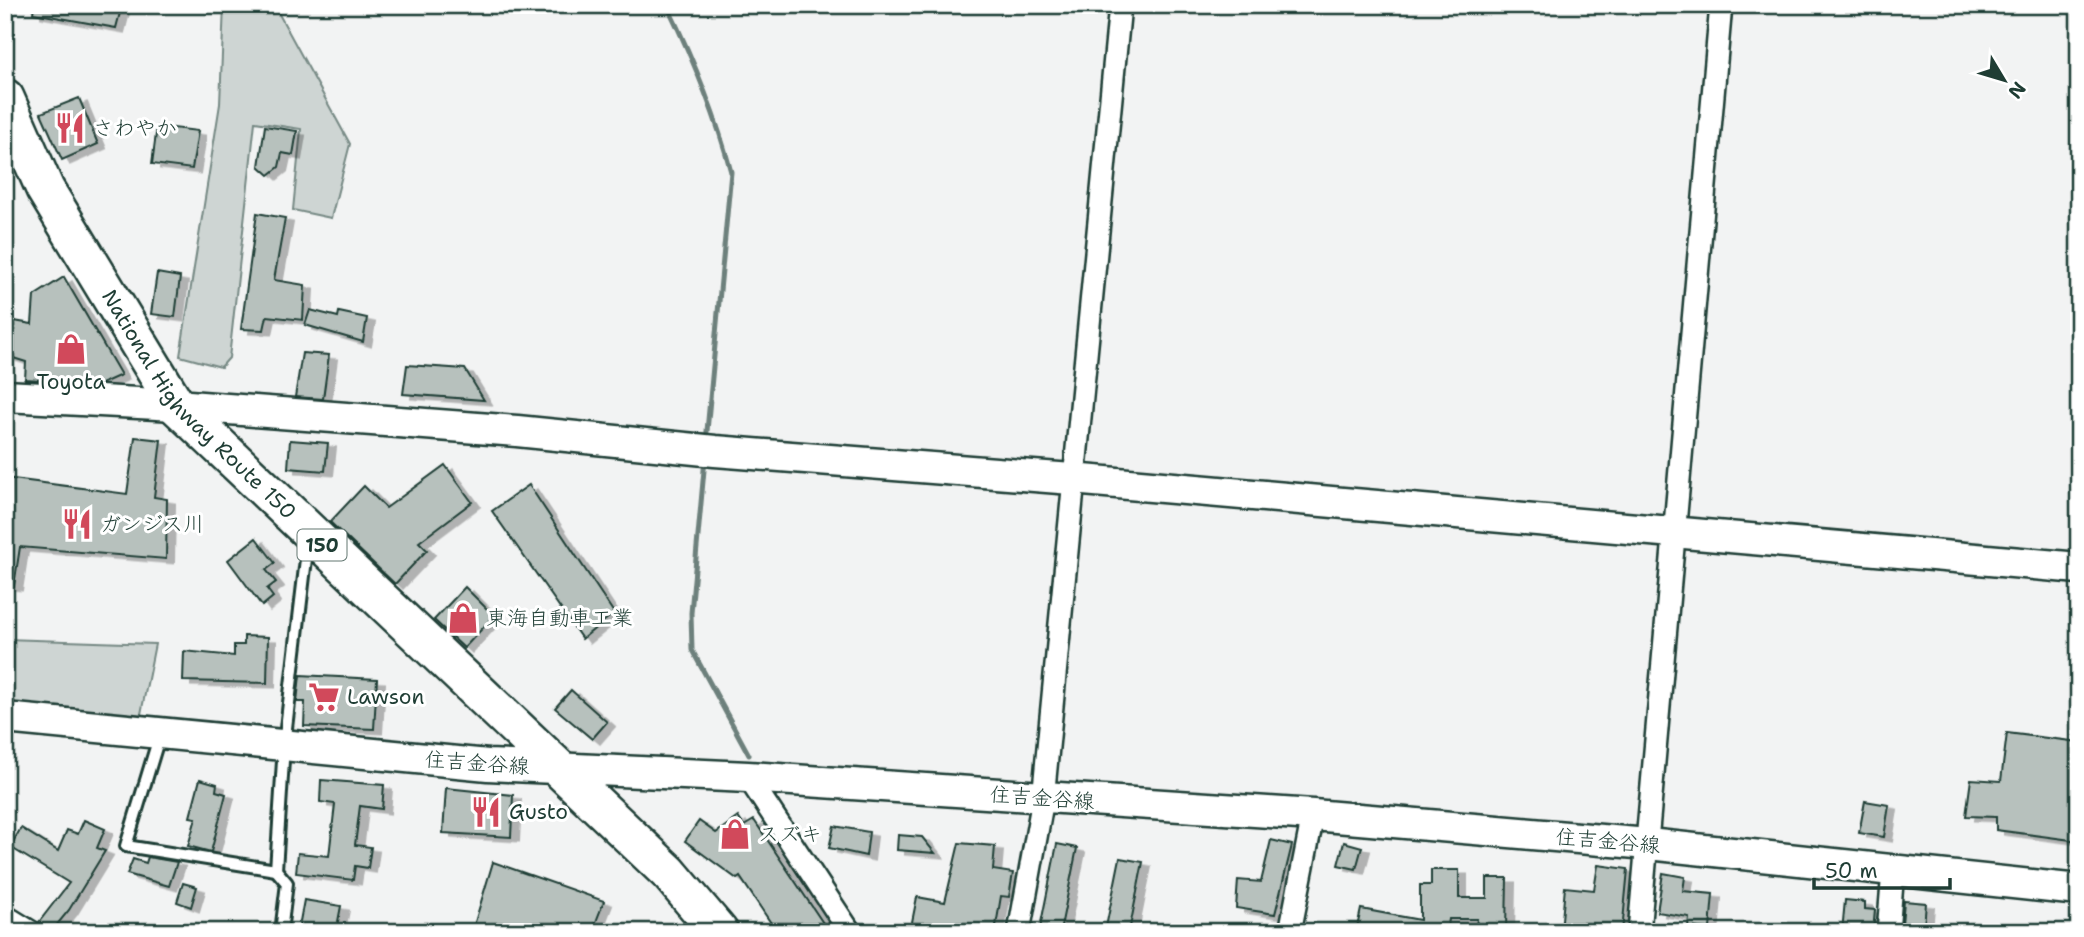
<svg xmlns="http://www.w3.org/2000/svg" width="2084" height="937" viewBox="0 0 2084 937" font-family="'Shantell Sans','Klee One',sans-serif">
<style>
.green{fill:#ced5d3;stroke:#768984;stroke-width:2}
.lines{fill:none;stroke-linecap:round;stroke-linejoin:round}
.stream{stroke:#6d807b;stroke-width:5}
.building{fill:#b7c1bd;stroke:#1f3d34;stroke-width:2;filter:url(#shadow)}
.lane-casing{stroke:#1f3d34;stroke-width:16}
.street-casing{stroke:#1f3d34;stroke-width:26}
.secondary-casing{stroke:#1f3d34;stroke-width:35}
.highway-casing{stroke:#1f3d34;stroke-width:42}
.lane{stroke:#fff;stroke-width:10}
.street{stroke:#fff;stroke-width:21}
.secondary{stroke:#fff;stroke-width:30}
.highway{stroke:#fff;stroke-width:37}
.labels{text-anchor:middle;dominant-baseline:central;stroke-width:6;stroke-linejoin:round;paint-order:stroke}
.shield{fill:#fff;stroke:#627771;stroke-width:2}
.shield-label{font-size:19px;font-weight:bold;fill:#1f3d34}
.poi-label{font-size:21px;fill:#1f3d34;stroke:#fff;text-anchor:start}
.street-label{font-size:21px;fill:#1f3d34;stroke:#fff}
</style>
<defs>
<filter id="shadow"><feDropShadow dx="8" dy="4.5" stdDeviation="0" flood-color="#0004"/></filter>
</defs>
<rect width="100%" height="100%" fill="#f2f3f3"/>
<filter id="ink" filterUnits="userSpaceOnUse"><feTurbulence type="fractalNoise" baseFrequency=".0143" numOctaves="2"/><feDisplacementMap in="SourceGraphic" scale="14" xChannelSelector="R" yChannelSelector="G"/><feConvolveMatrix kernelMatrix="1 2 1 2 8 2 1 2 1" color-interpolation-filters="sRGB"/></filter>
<g filter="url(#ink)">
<g class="green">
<polygon points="224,5 274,5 350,144 331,218 293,210 301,129 255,122 229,358 221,367 180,356 220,104"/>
<polygon points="5,639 155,644 140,719 5,704"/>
</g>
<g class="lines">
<g class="stream">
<path d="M667 5C693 59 716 115 731 172L706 442"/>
<polyline points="705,459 691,613 692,650 749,755"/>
</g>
</g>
<g class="building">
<polygon points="34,5 122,5 116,28 33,13"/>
<polygon points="79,98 98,144 62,160 41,113"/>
<polygon points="157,126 198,131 192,169 152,164"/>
<polygon points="265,126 297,131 293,155 282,153 279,167 269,175 259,166"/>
<polygon points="257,213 285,218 274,280 305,285 303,320 267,316 264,330 241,329"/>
<polygon points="157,273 180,277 175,317 151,314"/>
<polygon points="64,277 121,375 101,384 25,379 26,362 7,356 14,321 32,324 34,296"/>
<polygon points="310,310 338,317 339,312 367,318 363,342 305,325"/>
<polygon points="302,353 329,355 323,399 295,397"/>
<polygon points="407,365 465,369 484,400 403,394"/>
<polygon points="135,437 161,440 154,497 167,499 166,559 20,547 14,586 5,585 5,478 127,494"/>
<polygon points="290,440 328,443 325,471 288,468"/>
<polygon points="445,465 472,502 419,542 427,550 395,584 330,522 364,486 386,508"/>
<polygon points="529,485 614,613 582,639 492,511"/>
<polygon points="256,538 275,563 266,570 276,582 267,589 273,597 262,606 228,560"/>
<polygon points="465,587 494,616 464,648 434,620"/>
<polygon points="244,636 268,637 267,683 183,681 184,651 234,656 234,645 244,645"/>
<polygon points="300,675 377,679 374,729 304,726 305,702 297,702"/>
<polygon points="571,690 607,722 592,739 555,708"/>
<polygon points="2007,733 2079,742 2079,841 1996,830 1996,817 1966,816 1971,779 2001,781"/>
<polygon points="200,779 217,784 216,791 226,794 211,852 188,846 196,818 190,817"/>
<polygon points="321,780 384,785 382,809 360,806 355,845 371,847 368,868 355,866 353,880 296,873 298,853 329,856 335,804 320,802"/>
<polygon points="446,788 513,795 511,837 443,833"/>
<polygon points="1865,801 1889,805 1884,837 1859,833"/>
<polygon points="738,817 744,826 754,820 829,932 777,932 740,877 737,879 685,841 699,821 716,833"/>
<polygon points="84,820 105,829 97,848 105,851 69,910 51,932 39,922 69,883 10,847 21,828 58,851 67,830 78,834"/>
<polygon points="834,826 869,832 866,856 829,848"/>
<polygon points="898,835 922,837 935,853 897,850"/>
<polygon points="1271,840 1292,845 1275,914 1236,908 1238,880 1261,882"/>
<polygon points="1344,842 1362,847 1356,869 1338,865"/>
<polygon points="959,843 995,846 993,870 1013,873 1009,897 1001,896 995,932 910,932 917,897 945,902"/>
<polygon points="1057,844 1077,848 1060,932 1040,928"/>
<polygon points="148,857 177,862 169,886 127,874 133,859 146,863"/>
<polygon points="1120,858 1143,862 1129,932 1105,932"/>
<polygon points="493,862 604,901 592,932 472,932"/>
<polygon points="1598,865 1628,869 1622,932 1561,931 1565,887 1594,890"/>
<polygon points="1431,870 1459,870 1459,898 1487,898 1487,878 1507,878 1506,932 1475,932 1477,919 1449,919 1447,932 1356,932 1361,909 1420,920 1420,885 1431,885"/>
<polygon points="1663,873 1685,877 1683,891 1713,894 1710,929 1688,927 1689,917 1657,912"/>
<polygon points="183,883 197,887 191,907 177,902"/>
<polygon points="304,900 341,906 336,932 298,932"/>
<polygon points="1845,900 1865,902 1865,909 1875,910 1873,932 1842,932"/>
<polygon points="1904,901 1926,903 1924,927 1902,924"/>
</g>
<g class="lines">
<defs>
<g id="lane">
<polyline points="160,734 126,846 276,870 284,745 308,542"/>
<polyline points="276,870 287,883 281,932"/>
</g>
<g id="street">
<polyline points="748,777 850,932"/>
<polyline points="5,916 31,932"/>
<polyline points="1019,932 1043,799 1120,5"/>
<polyline points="1290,932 1313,815"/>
<polyline points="1639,932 1721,5"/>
<polyline points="1888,932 1893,871"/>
</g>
<g id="secondary">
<polyline points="5,396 176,405 517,431 715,451 1072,479 2079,568"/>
<polyline points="5,718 488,765 748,777 1313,815 1648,844 2079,890"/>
</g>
<g id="highway">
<path id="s1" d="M5 98 45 189 176 405 669 873 719 932"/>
</g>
</defs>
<use href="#lane" class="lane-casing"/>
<use href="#street" class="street-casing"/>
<use href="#secondary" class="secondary-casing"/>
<use href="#highway" class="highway-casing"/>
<use href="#lane" class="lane"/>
<use href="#street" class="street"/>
<use href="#secondary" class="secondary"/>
<use href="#highway" class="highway"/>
</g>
</g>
<defs>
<symbol id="restaurant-bare" viewBox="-9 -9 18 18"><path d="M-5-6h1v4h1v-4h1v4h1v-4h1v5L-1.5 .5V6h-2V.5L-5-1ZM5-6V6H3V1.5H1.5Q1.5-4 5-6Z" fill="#d1495b" stroke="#fff" stroke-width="2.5" paint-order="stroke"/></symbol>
<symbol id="shop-bare" viewBox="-9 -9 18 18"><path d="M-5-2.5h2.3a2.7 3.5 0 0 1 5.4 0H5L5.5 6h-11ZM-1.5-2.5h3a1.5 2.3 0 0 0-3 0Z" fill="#d1495b" stroke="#fff" stroke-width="2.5" paint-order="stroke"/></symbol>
<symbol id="supermarket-bare" viewBox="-9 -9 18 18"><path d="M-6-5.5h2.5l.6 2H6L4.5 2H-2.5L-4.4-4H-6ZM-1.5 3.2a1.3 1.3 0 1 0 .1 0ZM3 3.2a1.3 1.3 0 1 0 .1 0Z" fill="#d1495b" stroke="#fff" stroke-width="2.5" paint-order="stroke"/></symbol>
</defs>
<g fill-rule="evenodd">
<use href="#restaurant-bare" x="48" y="106" width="44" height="44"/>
<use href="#shop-bare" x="49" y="327" width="44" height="44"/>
<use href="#restaurant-bare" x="55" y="502" width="44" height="44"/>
<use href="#shop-bare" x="441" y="596" width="44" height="44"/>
<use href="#supermarket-bare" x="302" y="675" width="44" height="44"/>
<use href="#restaurant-bare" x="464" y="790" width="44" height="44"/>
<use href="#shop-bare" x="713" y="812" width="44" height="44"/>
</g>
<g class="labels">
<rect class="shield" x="297.5" y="529.5" width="49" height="31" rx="5"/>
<g class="shield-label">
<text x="322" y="545">150</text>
</g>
<g class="poi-label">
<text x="93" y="128">さわやか</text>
<text x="71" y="382" text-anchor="middle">Toyota</text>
<text x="100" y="524">ガンジス川</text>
<text x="486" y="618">東海自動車工業</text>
<text x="347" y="697">Lawson</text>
<text x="509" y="812">Gusto</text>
<text x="758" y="834">スズキ</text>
</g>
<g class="street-label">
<text stroke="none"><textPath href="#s1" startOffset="366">National Highway Route 150</textPath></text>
<text transform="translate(477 763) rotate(4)">住吉金谷線</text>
<text transform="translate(1042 798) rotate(4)">住吉金谷線</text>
<text transform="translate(1608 841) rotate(5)">住吉金谷線</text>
</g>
</g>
<rect width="2084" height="937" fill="none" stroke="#fff" stroke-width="28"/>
<rect x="14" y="14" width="2056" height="909" fill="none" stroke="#1f3d34" stroke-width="2.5" filter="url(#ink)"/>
<g transform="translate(2004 80) rotate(128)" stroke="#ffffff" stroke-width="5" paint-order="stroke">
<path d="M0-5L12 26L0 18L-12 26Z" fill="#1f3d34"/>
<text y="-10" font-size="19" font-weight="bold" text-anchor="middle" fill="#1f3d34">N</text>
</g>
<path d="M1814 878v10h136v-10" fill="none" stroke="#1f3d34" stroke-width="3.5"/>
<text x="1825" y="878" font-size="21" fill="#1f3d34" stroke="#ffffff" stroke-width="5" paint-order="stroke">50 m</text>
</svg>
